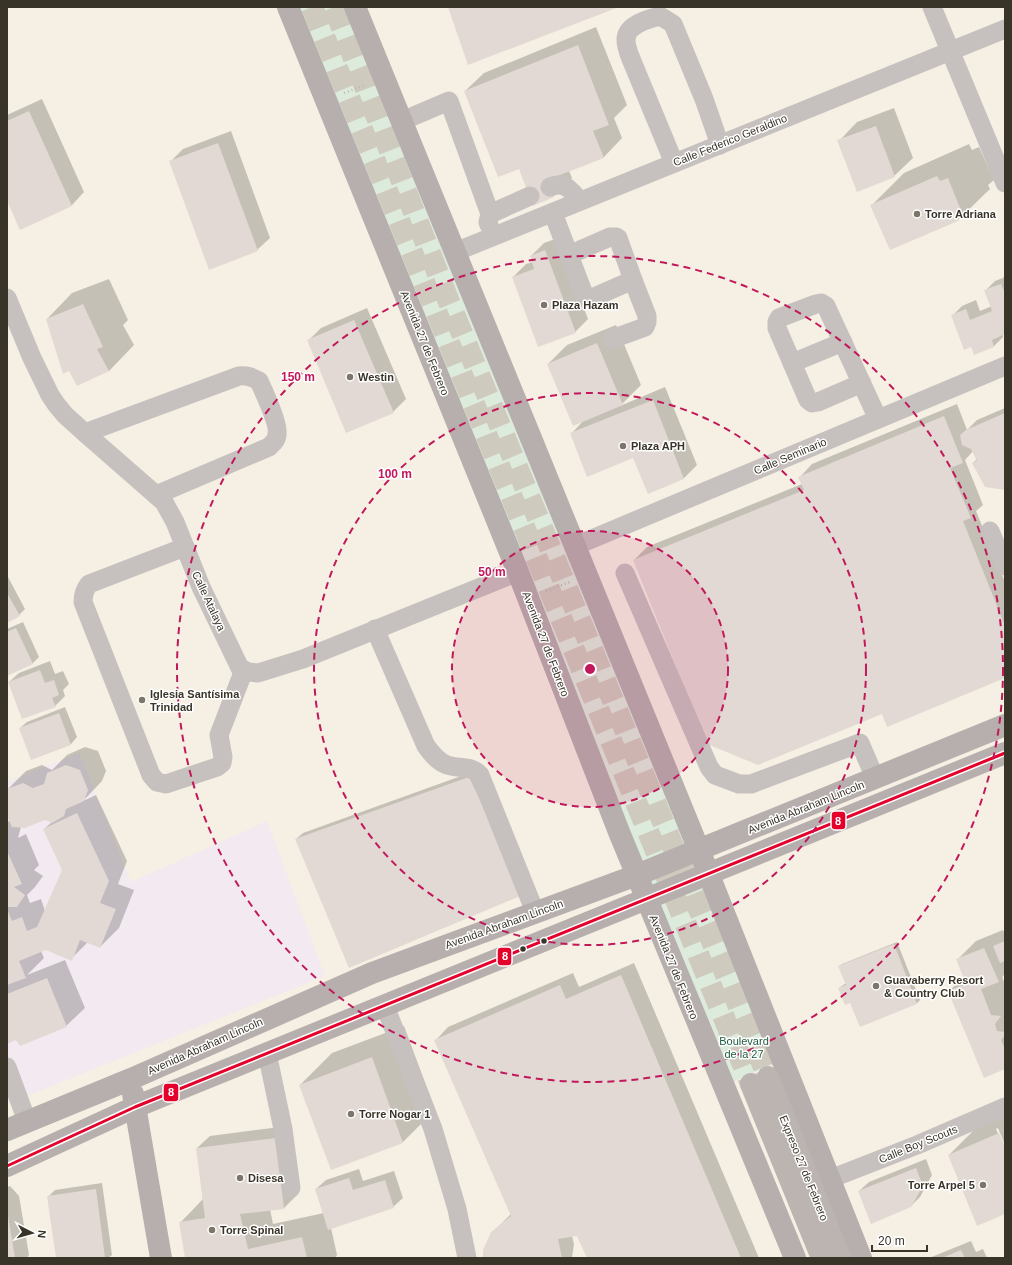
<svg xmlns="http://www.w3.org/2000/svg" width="1012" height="1265" viewBox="0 0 1012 1265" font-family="Arial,sans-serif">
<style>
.education{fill:#f2eaf0}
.green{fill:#ddebdc}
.shadow{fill:#0003;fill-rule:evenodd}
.building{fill:#e3d9d4}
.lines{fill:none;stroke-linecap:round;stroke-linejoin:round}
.highway-tunnel{stroke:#cfcabe;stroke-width:22;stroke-dasharray:22 11;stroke-linecap:butt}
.path{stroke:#bdb9b4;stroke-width:2.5;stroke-dasharray:1 3;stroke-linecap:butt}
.minor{stroke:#c6c1bf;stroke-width:19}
.major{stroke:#b7afad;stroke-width:22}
.highway{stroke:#bbb4b1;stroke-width:22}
.bus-1-casing{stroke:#fff;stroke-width:6}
.bus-1{stroke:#e4002b;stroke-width:3}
.ring{fill:none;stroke:#c2185b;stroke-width:2;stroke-dasharray:7 5}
.poi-dot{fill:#7b7669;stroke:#fff;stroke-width:1.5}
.bus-dot{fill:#393428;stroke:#fff;stroke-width:1.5}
.labels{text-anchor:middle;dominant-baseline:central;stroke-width:3;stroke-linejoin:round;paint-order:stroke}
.street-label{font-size:11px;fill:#393428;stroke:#fff}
.poi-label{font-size:11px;font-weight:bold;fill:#393428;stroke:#fff;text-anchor:start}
.park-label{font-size:11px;fill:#235d44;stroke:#fff}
.centre{fill:#c2185b;stroke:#fff;stroke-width:2}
.ring-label{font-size:12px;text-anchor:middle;font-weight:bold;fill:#c2185b;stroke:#fff;stroke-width:3;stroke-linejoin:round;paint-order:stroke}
.line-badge{stroke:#fff;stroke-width:1.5}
.badge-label{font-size:11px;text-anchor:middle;font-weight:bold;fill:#fff}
</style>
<rect width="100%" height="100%" fill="#f5f0e3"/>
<polygon class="education" points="79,753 131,882 267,821 325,976 7,1104 7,782"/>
<polygon class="green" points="295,7 349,7 778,1062 731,1083"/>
<g class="shadow">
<polygon points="596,27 627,105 614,118 622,138 604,157 569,171 572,178 554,196 465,91 484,73"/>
<polygon points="42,99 84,192 72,205 21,229 7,199 7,115"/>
<polygon points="894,108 913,158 894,176 839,141 857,122"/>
<polygon points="231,131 270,238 257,250 170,162 183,149"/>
<polygon points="969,144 972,150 979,147 994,180 988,185 990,189 958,220 872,205 904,173"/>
<polygon points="558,238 588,319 575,332 513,277 526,264 533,262 531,256 544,243"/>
<polygon points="1005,277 1005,333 1003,334 1003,337 994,346 975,354 971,346 952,316 962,306 976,300 980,311 992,306 985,291 995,281"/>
<polygon points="109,279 128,320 123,325 134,345 109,371 47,319 72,293"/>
<polygon points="367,308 406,399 393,412 308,341 321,328"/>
<polygon points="616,325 641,385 620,406 665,387 697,465 684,478 648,493 634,457 571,434 585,419 548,364 567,345"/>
<polygon points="957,404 967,430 977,420 1005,408 1005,489 973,463 977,459 973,451 965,460 983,505 976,511 1005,582 1005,677 882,713 634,560 647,547 802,484 800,477 812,464"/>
<polygon points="8,577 25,609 19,615 7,622"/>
<polygon points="23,622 39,657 32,664 7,675 7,629"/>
<polygon points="50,661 55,674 63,671 69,684 63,690 65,696 55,706 9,682 19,673"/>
<polygon points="65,707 77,737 71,744 32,758 20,728 27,722"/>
<path d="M85 747 98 751 106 771 102 781 83 801 96 795 127 861 118 884 134 890 119 928 100 947 88 942 71 959 46 949 41 951 44 958 27 975 65 960 85 1008 66 1026 16 1039 7 1043V823L10 820 7 814V790L26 771 42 765 52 770 67 755ZM45 819 52 822 44 829 63 870 45 911 41 899 30 903 27 895 35 887 43 876 34 870 39 865 26 834 18 838 21 827Z"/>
<polygon points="475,771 524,894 296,839 303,833"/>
<polygon points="1003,930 1005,935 1005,974 1002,977 1005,984 1005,1068 949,991 964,977 957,960 976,941"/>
<polygon points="897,942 920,1000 917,1003 860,1026 851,1002 839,988 846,983 839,966 842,964"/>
<polygon points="634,963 759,1258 588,1258 578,1235 572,1236 574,1244 572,1258 484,1258 492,1233 511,1214 436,1040 448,1027 573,973 579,987"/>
<polygon points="404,1026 435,1110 403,1142 300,1085 332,1053"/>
<polygon points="1005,1113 1005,1145 998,1128 996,1129 1005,1150 1005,1213 949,1155 981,1123"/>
<polygon points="288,1126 297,1195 284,1208 270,1209 273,1224 324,1213 316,1189 326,1180 359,1169 363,1181 394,1171 403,1198 393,1207 331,1228 337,1255 335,1258 186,1258 180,1223 203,1199 197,1148 210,1136"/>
<polygon points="926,1159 932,1175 920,1197 910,1207 859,1191 869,1182"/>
<polygon points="102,1183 112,1255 108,1258 57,1258 48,1197 55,1190"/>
<polygon points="10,1186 19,1196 29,1255 27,1258 7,1258 7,1187"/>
<polygon points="971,1241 976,1252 983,1249 987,1258 929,1258"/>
</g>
<g class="building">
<polygon points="448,7 619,7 468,65"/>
<polygon points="578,45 609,125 593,131 604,158 547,180 554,197 533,206 519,169 498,177 464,91"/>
<polygon points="29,111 72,206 20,230 7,201 7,121"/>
<polygon points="876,126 895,177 857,192 837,140"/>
<polygon points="218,143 258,251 209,270 169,161"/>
<polygon points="937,176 940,181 948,178 962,213 956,215 958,221 890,250 870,205"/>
<polygon points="545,250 576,333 538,347 512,277 534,269 530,256"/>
<polygon points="1001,284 1005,293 1005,334 992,340 994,347 974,355 971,347 964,350 951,315 966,309 970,320 992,311 984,290"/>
<polygon points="83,304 103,347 97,349 109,371 77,386 69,371 63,374 46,319"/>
<polygon points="354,320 394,413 346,433 307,340"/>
<polygon points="597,343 623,405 573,426 547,364"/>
<polygon points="653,400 684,479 648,494 633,458 587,477 570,433"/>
<polygon points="1005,413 1005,490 985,487 972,463 977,461 971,449 962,445 960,435 966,430"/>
<polygon points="944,416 963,463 950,468 971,518 963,521 1005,626 1005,678 887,727 882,714 758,765 707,744 633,560 804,490 798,477"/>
<polygon points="7,593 20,616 7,623"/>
<polygon points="16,628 33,664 7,676 7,632"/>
<polygon points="40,670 45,683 54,680 59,695 52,698 56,707 22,719 8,682"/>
<polygon points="59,713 71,745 31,760 19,728"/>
<polygon points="66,765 80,770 88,790 84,801 66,809 64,816 52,823 45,820 25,828 12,827 7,816 7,789 23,783 33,788 44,784 47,773"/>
<polygon points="469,777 525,894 349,968 295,839"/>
<polygon points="77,813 109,881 100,903 116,909 100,948 80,940 72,961 46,950 19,961 26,978 7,985 7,909 12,921 22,917 27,931 37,927 62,870 43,829"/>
<polygon points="7,851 22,884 14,887 25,895 17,907 7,907"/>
<polygon points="1005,941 1005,961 1000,963 993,946"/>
<polygon points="894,944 917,1004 860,1027 850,1003 845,1005 838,988 846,985 838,966"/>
<polygon points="984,948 999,982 981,989 991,1015 1001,1016 995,1024 997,1031 1005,1032 1005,1035 1001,1040 1005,1049 1005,1069 984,1078 948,991 966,984 956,959"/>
<polygon points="621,975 741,1258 587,1258 577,1236 558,1239 562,1258 483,1258 483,1250 491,1232 511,1216 434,1040 560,985 566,999"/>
<polygon points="47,978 67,1027 20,1046 16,1040 7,1044 7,994"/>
<polygon points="372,1057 403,1143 331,1170 299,1085"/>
<polygon points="999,1133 1005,1147 1005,1214 977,1226 948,1155"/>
<polygon points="276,1138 284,1209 240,1214 248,1249 302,1237 307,1258 185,1258 179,1222 205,1218 196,1148"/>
<polygon points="916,1168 923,1186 911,1207 871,1224 858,1191"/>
<polygon points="349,1178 353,1190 385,1180 394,1208 328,1230 315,1189"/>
<polygon points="96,1189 105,1258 56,1258 47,1196"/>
<polygon points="7,1216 8,1216 15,1258 7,1258"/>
<polygon points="961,1250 965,1258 942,1258"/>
</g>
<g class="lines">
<g class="highway-tunnel">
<polyline points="312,7 751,1084"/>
<polyline points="334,7 449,302 768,1077"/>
</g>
<g class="path">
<polyline points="344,93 365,85"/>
<polyline points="546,591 570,582"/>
</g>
<g class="minor">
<polyline points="932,7 1005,183"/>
<polyline points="402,121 449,101 490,214"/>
<path d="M674 163 629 54C628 50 626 45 626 41 625 25 648 19 660 16L673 24 704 99 720 145"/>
<path d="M550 187C566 181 570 190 580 201"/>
<polyline points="553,213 585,297 592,298 633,280 618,238 616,237 610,237 578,251"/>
<polyline points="489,225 488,222 490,214 530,196"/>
<polyline points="455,252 1005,29"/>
<polyline points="7,298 32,358 50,395 56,404 65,415 85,433 164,502 175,522 201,587 240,668 248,672 258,673 303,659 518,572"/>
<polyline points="612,339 645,327 647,322 647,316 633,280"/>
<polyline points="792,363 843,342"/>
<polyline points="862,383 818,402 812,403 808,400 777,328 777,322 779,318 816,304 821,303 826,306 878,419"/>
<path d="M85 433 239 376C247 375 252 377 259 381 264 392 279 424 277 434 277 440 273 443 269 447L156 495"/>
<polyline points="990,531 1005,566"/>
<polyline points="575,546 1005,366"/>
<path d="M185 547 89 584C84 590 83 595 83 602L151 775 157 782 166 784 217 767 222 763 223 757 219 735 244 670"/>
<polyline points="625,573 709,767 715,775 739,784 751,784 860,743 875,778"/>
<path d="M375 629 426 746C432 754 438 762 447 765 459 769 472 765 480 775L535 912"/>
<polyline points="385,1006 433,1129 457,1209 467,1258"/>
<polyline points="267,1053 283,1129 291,1188"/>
<polyline points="7,1067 27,1121"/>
<polyline points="830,1179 917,1145 1005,1107"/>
</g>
<g class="major">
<polyline points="288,7 518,572 619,832 795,1258"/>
<polyline points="355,7 699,850 861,1258"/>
<polyline points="133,1094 161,1258"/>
<polyline points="7,1130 131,1079 372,973 637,875 1005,725"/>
<polyline points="7,1166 135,1107 1005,753"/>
</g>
<g class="highway">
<polyline points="768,1077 840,1258"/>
<polyline points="751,1084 822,1258"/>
</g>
<defs>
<polyline id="bus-1" points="7,1166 135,1107 1005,753"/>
</defs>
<use href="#bus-1" class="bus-1-casing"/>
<use href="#bus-1" class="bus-1"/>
</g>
<circle cx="590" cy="669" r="138" fill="#c2185b" fill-opacity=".12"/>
<g class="ring">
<circle cx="590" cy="669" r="138"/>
<circle cx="590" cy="669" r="276"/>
<circle cx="590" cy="669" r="413"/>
</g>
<g class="poi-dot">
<circle cx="917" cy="214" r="4"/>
<circle cx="544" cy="305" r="4"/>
<circle cx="350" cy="377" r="4"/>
<circle cx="623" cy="446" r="4"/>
<circle cx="142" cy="700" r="4"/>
<circle cx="876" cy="986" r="4"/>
<circle cx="351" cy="1114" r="4"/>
<circle cx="240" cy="1178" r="4"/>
<circle cx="983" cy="1185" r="4"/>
<circle cx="212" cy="1230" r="4"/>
</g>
<g class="bus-dot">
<circle cx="544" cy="941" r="3.5"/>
<circle cx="523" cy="949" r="3.5"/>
</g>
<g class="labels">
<g class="street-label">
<text transform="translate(730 140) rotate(-22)">Calle Federico Geraldino</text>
<text transform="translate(425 343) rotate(68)">Avenida 27 de Febrero</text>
<text transform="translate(790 456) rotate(-23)">Calle Seminario</text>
<text transform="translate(209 601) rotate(65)">Calle Atalaya</text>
<text transform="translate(546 644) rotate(69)">Avenida 27 de Febrero</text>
<text transform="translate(806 807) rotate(-22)">Avenida Abraham Lincoln</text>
<text transform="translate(504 924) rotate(-20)">Avenida Abraham Lincoln</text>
<text transform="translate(674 967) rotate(68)">Avenida 27 de Febrero</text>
<text transform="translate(205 1046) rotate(-24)">Avenida Abraham Lincoln</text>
<text transform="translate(918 1144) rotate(-22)">Calle Boy Scouts</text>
<text transform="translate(804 1168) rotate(68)">Expreso 27 de Febrero</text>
</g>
<g class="poi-label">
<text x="925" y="214">Torre Adriana</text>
<text x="552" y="305">Plaza Hazam</text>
<text x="358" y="377">Westin</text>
<text x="631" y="446">Plaza APH</text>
<text x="150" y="694">Iglesia Santísima<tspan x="150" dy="13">Trinidad</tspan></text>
<text x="884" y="980">Guavaberry Resort<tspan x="884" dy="13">&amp; Country Club</tspan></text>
<text x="359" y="1114">Torre Nogar 1</text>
<text x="248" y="1178">Disesa</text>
<text x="975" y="1185" text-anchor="end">Torre Arpel 5</text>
<text x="220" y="1230">Torre Spinal</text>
</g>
<g class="park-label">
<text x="744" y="1041">Boulevard<tspan x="744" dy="13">de la 27</tspan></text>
</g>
</g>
<circle cx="590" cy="669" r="6" class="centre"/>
<g class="ring-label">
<text x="298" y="381">150 m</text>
<text x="395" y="478">100 m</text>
<text x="492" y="576">50 m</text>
</g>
<g class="line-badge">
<rect x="831" y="811" width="15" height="19" rx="4" fill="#e4002b"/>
<rect x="497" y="947" width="15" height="19" rx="4" fill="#e4002b"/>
<rect x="163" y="1083" width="16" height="19" rx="4" fill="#e4002b"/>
</g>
<g class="badge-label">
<text x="838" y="825">8</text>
<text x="505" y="960">8</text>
<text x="171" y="1096">8</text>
</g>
<rect width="1012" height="1265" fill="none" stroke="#393428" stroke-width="16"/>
<g transform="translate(32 1233) rotate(96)" stroke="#ffffff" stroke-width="3" paint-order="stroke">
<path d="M0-3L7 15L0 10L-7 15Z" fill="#393428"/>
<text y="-6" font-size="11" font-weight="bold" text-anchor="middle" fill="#393428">N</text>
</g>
<path d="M872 1245v6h55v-6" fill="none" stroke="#393428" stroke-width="2"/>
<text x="878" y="1245" font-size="12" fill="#393428" stroke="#ffffff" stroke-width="3" paint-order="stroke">20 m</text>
</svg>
